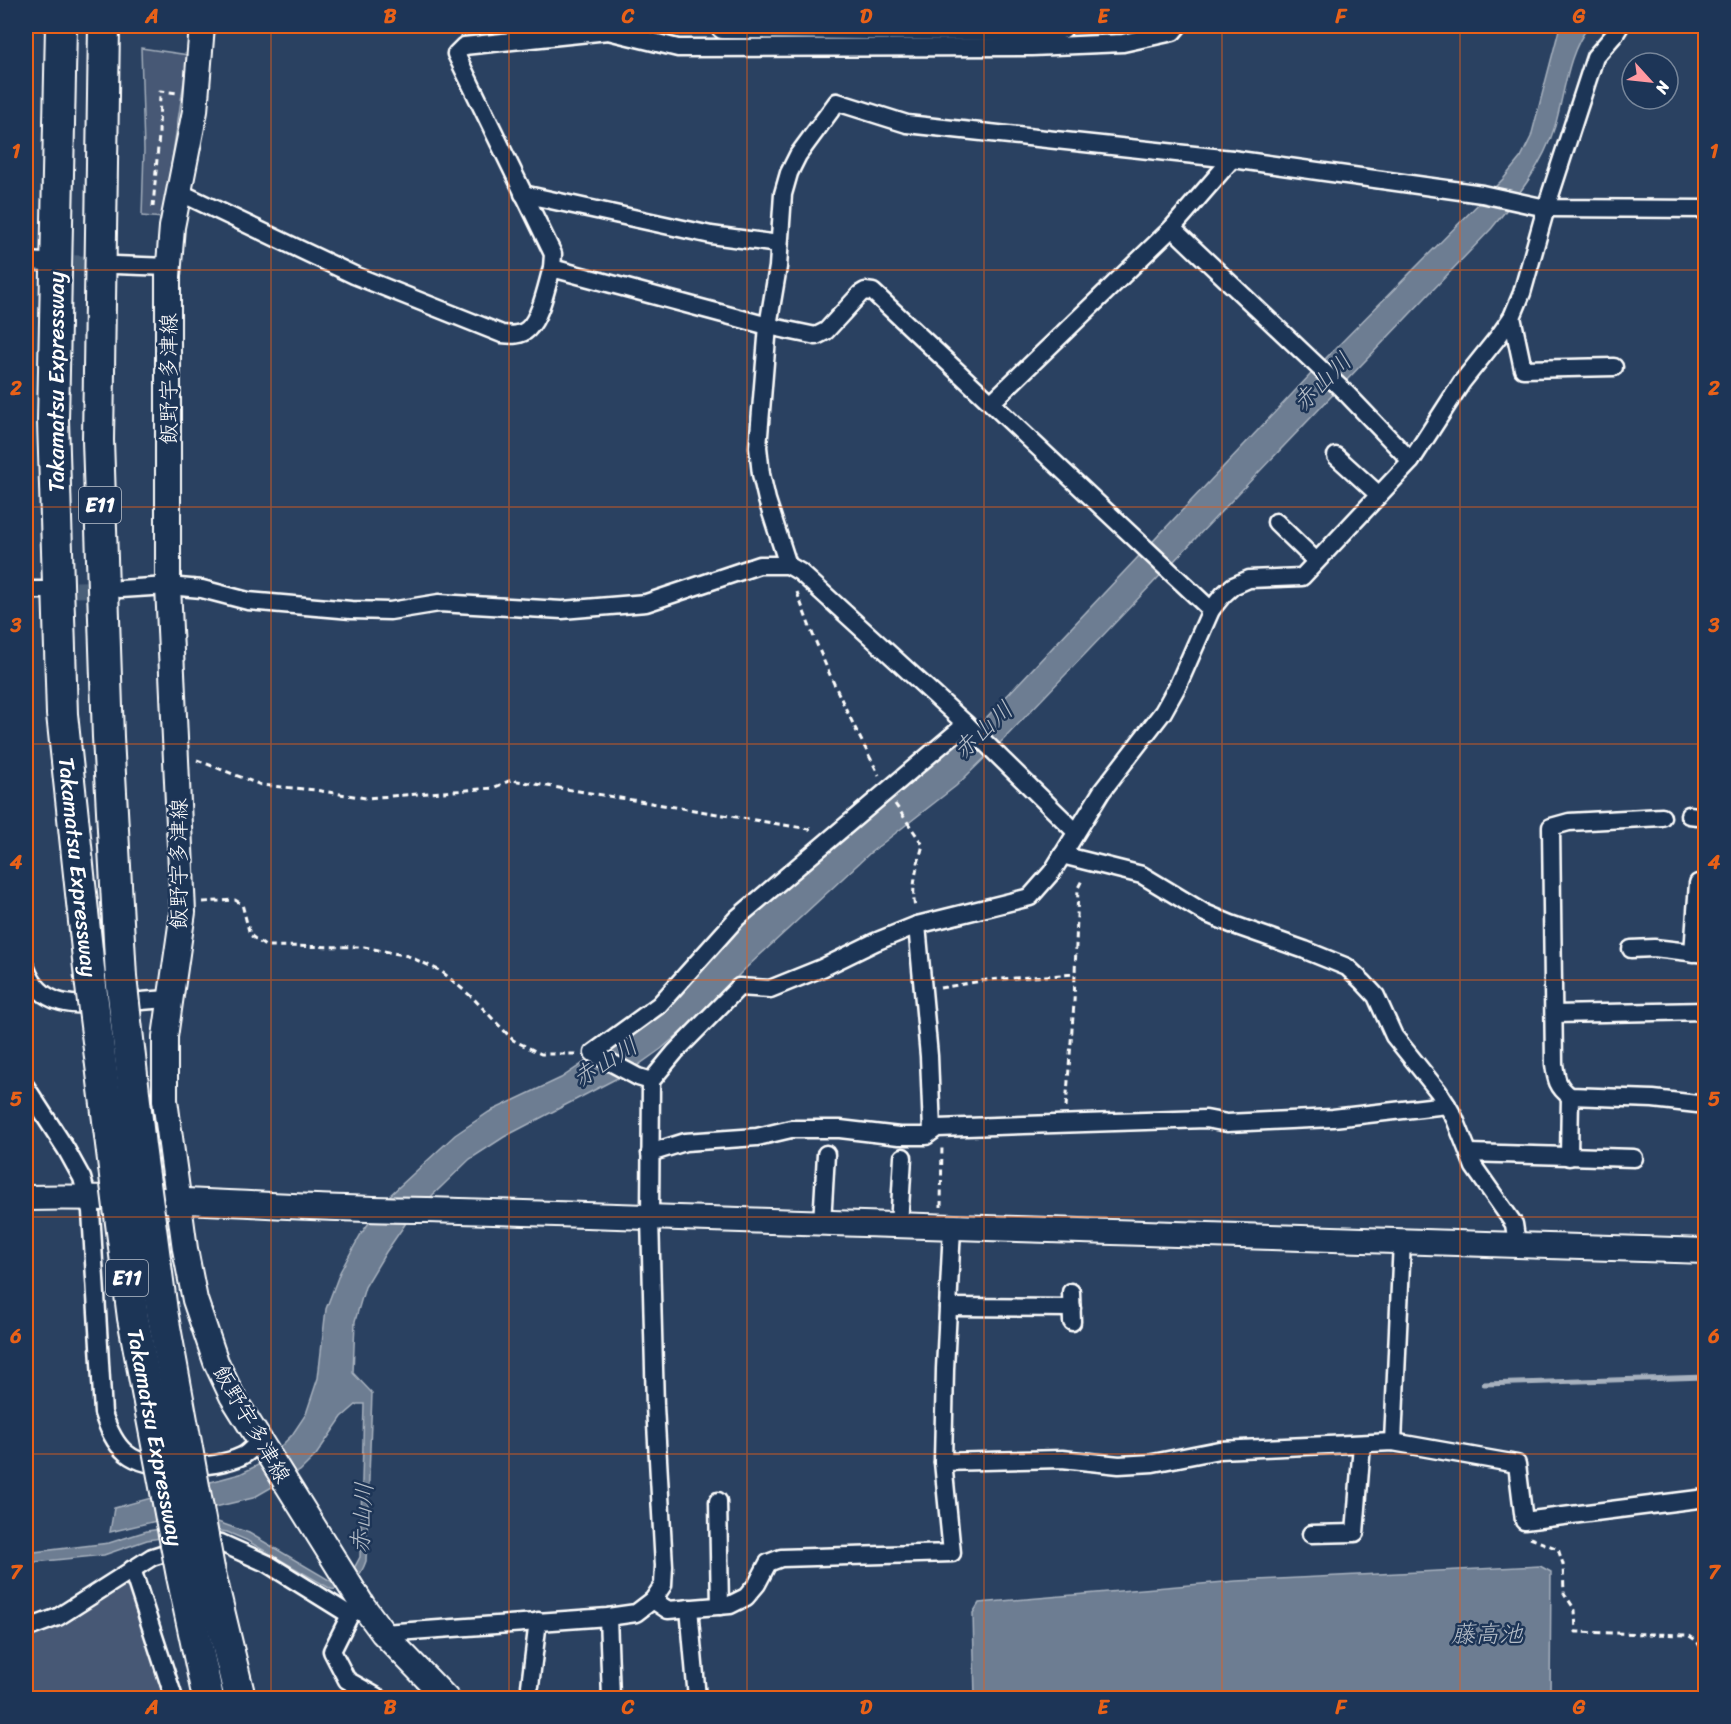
<svg xmlns="http://www.w3.org/2000/svg" width="1731" height="1724" font-family="Sriracha,'Klee One',sans-serif">
<rect width="100%" height="100%" fill="#2a4161"/>
<filter id="ink" filterUnits="userSpaceOnUse"><feTurbulence type="fractalNoise" baseFrequency=".0167" numOctaves="2"/><feDisplacementMap in="SourceGraphic" scale="12" xChannelSelector="R" yChannelSelector="G"/><feConvolveMatrix kernelMatrix="1 2 1 2 8 2 1 2 1" color-interpolation-filters="sRGB"/></filter>
<g filter="url(#ink)">
<g fill="#465975" stroke="#a2acba" stroke-width="1.5">
<path d="M141 48 188 55 163 218 142 216 144 150Z"/>
<path d="M118 1583 129 1588 164 1698H26V1635Z"/>
</g>
<g fill="#6d7d92" stroke="#a7b1be" stroke-width="1.5">
<path d="M1560 26H1589C1567 54 1565 92 1555 126 1543 165 1517 197 1492 228L1004 739 956 786 870 853 746 968 689 1025 661 1049 627 1073 504 1137 470 1159 410 1217 386 1252 365 1287 355 1321 353 1373 372 1393 366 1561C361 1576 349 1591 331 1589L246 1540 227 1532 215 1530 147 1540 104 1555 26 1563V1553L109 1543 147 1531 215 1521 249 1533 334 1583 352 1572 360 1557 364 1404H357L342 1417 316 1455 300 1471 253 1498 110 1532 114 1508 240 1474 260 1464 274 1453 292 1435 306 1414 318 1378 326 1309 340 1272 361 1234 387 1198 455 1135 489 1112 561 1078 644 1022 724 942 851 828 898 789 937 760 984 720 1327 357 1504 178 1521 157 1531 137Z"/>
<path d="M1540 1566 1551 1572 1550 1698H975L973 1613 979 1603 1236 1581Z"/>
</g>
<g fill="none" stroke-linecap="round" stroke-linejoin="round">
<path stroke="#a7b1be" stroke-width="5" d="M1484 1384 1706 1377"/>
<g stroke="#4a5e79" stroke-width="16" stroke-dasharray="16 8" stroke-linecap="butt">
<path d="M50 262 108 265"/>
<path d="M52 590 110 589"/>
</g>
<defs>
<g id="street">
<path d="M608 31 678 48 1032 47 1123 43 1173 32 1178 26"/>
<path d="M179 192 354 275 502 334C511 335 521 336 528 329 541 317 547 284 552 268L768 326 816 336 826 331 860 294 865 291 873 292 1211 610"/>
<path d="M523 194 711 235 779 244"/>
<path d="M1172 228 1347 394 1411 461"/>
<path d="M26 261 43 262"/>
<path d="M115 265 169 267"/>
<path d="M552 268 553 254 456 54 464 46 608 31 610 26"/>
<path d="M1512 317 1523 369 1614 367"/>
<path d="M992 402 1172 228 1232 159"/>
<path d="M1336 456 1379 495"/>
<path d="M1276 522 1316 561"/>
<path d="M788 565 767 500 761 474 758 447 768 326 778 267 783 194 789 173 798 155 837 102 907 124 1232 159 1482 194 1546 208 1706 209"/>
<path d="M120 589 168 586 202 589 248 601 351 610 390 611 439 603 562 610 646 603 759 565H788L800 572 966 724 1076 832"/>
<path d="M26 590H49"/>
<path d="M1689 815 1706 817"/>
<path d="M1662 817 1569 822 1551 827 1554 1064C1556 1078 1557 1087 1570 1096L1653 1099 1706 1105"/>
<path d="M1062 855 1142 875 1205 913 1231 924 1305 950 1347 967 1363 982 1376 996 1394 1036 1438 1091 1447 1105 1455 1119 1474 1167 1514 1224 1517 1244"/>
<path d="M917 925 929 1056 932 1131"/>
<path d="M1631 949 1654 948 1706 954"/>
<path d="M1693 953 1698 883"/>
<path d="M26 968C41 1009 76 1006 113 1003 132 1002 151 1000 170 999"/>
<path d="M1554 1014 1706 1011"/>
<path d="M651 1081 638 1077 593 1053 659 1005 737 918 966 724"/>
<path d="M26 1087 66 1149 82 1178 91 1211 103 1413C108 1428 114 1443 126 1453 150 1473 215 1469 242 1456 249 1453 254 1446 259 1441"/>
<path d="M650 1153 685 1142 757 1137 791 1129H840L899 1136H926L937 1128 1206 1119 1227 1123 1333 1118 1447 1105"/>
<path d="M1469 1153 1634 1158"/>
<path d="M1569 1157 1570 1096"/>
<path d="M822 1223 826 1154"/>
<path d="M899 1226 903 1157"/>
<path d="M1071 1292 1072 1322"/>
<path d="M948 1307 1072 1308"/>
<path d="M1393 1442 1402 1241"/>
<path d="M943 1462 1062 1459 1119 1465 1153 1463 1219 1450 1393 1442 1517 1464 1524 1521 1706 1498"/>
<path d="M718 1501 720 1606"/>
<path d="M1311 1534 1355 1533 1362 1444"/>
<path d="M132 1569 174 1698"/>
<path d="M653 1600 668 1610 730 1605 746 1597 757 1584 768 1563 781 1558 952 1553 943 1462 945 1369 952 1228"/>
<path d="M689 1608 697 1698"/>
<path d="M357 1610 350 1615 332 1651 347 1680 379 1698"/>
<path d="M608 1617 611 1698"/>
<path d="M26 1629 58 1617 152 1557 202 1541 221 1543 268 1564 350 1615"/>
<path d="M383 1633 608 1617 636 1613 653 1600 663 1585 664 1566 655 1406 650 1218 651 1081 675 1052 739 987 770 989 822 968 875 942 917 925 1030 897 1052 872 1102 791 1163 712 1178 685 1211 610 1223 595 1233 586 1249 579 1302 577 1411 461 1462 382 1498 337 1512 317 1522 293 1546 208 1595 57 1615 34 1620 26"/>
<path d="M530 1686 538 1621"/>
</g>
<g id="secondary">
<path d="M202 26 195 111 172 227 168 276V586L183 912 165 1037V1100L185 1249 195 1300 216 1362 232 1396 363 1606 383 1633 446 1698"/>
<path d="M723 26 1040 28 1061 26"/>
<path d="M26 1198C160 1195 294 1210 428 1210L1706 1251"/>
</g>
<g id="highway">
<path id="s1" d="M61 26 53 420 62 714 90 978"/>
<path d="M104 26 98 440 108 737 121 977"/>
<path d="M209 1569 240 1698"/>
<path d="M182 1576 208 1698"/>
</g>
</defs>
<use href="#street" stroke="#fff" stroke-width="21"/>
<use href="#secondary" stroke="#fff" stroke-width="28"/>
<use href="#highway" stroke="#fff" stroke-width="34"/>
<g stroke="#fff" stroke-width="3" stroke-dasharray="6 4.5" stroke-linecap="butt">
<path d="M153 207 159 135 160 91 178 93"/>
<path d="M797 592C819 656 848 715 879 775"/>
<path d="M197 760 261 785 315 790 366 798 493 788 511 780 815 830"/>
<path d="M895 804 923 845C917 866 911 887 915 908"/>
<path d="M203 902 235 900 242 904 250 935 265 946 364 947 408 956 441 971 473 998 513 1040 541 1054H576"/>
<path d="M940 988 987 980 1075 974"/>
<path d="M1066 1107 1074 1003 1078 888 1083 878"/>
<path d="M941 1207 942 1145"/>
<path d="M1530 1538 1558 1549 1563 1564 1564 1593 1575 1610 1576 1632 1688 1635 1697 1641 1706 1658"/>
</g>
<use href="#street" stroke="#1d3557" stroke-width="16"/>
<use href="#secondary" stroke="#1d3557" stroke-width="24"/>
<use href="#highway" stroke="#1d3557" stroke-width="30"/>
<defs>
<g id="highway-bridge">
<path d="M121 977 140 1146 162 1311 209 1569"/>
<path id="s2" d="M90 978 133 1318 182 1576"/>
</g>
</defs>
<use href="#highway-bridge" stroke="#fff" stroke-width="34" stroke-linecap="butt"/>
<use href="#highway-bridge" stroke="#1d3557" stroke-width="30"/>
</g>
</g>
<path fill="none" stroke="#e96118" stroke-width="1.5" stroke-opacity="0.55" d="M271 26V1698M509 26V1698M747 26V1698M984 26V1698M1222 26V1698M1460 26V1698M26 270H1706M26 507H1706M26 744H1706M26 980H1706M26 1217H1706M26 1454H1706"/>
<g text-anchor="middle" dominant-baseline="central" stroke-width="5" stroke-linejoin="round" paint-order="stroke">
<g fill="#1d3557" stroke="#bbc2cd" stroke-width="1.5">
<rect x="79" y="487" width="42" height="36" rx="4.5"/>
<rect x="106" y="1260" width="42" height="36" rx="4.5"/>
</g>
<g font-size="21" font-weight="bold" fill="#fff">
<text x="100" y="505">E11</text>
<text x="127" y="1278">E11</text>
</g>
<g font-size="22" fill="#fff" stroke="#1d3557">
<text transform="translate(168 379) rotate(-90)">飯野宇多津線</text>
<text transform="translate(56 382) rotate(-90)">Takamatsu Expressway</text>
<text transform="translate(178 864) rotate(-90)">飯野宇多津線</text>
<text stroke="none"><textPath href="#s1" startOffset="842">Takamatsu Expressway</textPath></text>
<text transform="translate(252 1424) rotate(60)">飯野宇多津線</text>
<text stroke="none"><textPath href="#s2" startOffset="464">Takamatsu Expressway</textPath></text>
</g>
<g font-size="24" font-style="italic" fill="#b6bec8" stroke="#1d3557">
<text transform="translate(1322 382) rotate(-45)">赤山川</text>
<text transform="translate(983 730) rotate(-43)">赤山川</text>
<text transform="translate(605 1062) rotate(-32)">赤山川</text>
<text transform="translate(362 1518) rotate(-86)">赤山川</text>
<text x="1487" y="1634">藤高池</text>
</g>
</g>
<rect width="1731" height="1724" fill="none" stroke="#1d3557" stroke-width="66"/>
<g transform="translate(1650 81) rotate(117)"><circle r="28" fill="#1d3557" stroke="#77869a" stroke-width="1.5"/>
<path d="M0-4.5L10 22L0 15L-10 22Z" fill="#ff9aa2"/>
<text y="-9" font-size="16" font-weight="bold" text-anchor="middle" fill="#ffffff">N</text>
</g>
<rect x="33" y="33" width="1665" height="1658" fill="none" stroke="#e96118" stroke-width="2"/>
<g font-size="20" text-anchor="middle" font-weight="bold" fill="#e96118">
<text x="152" y="23">A</text>
<text x="390" y="23">B</text>
<text x="628" y="23">C</text>
<text x="866" y="23">D</text>
<text x="1103" y="23">E</text>
<text x="1341" y="23">F</text>
<text x="1579" y="23">G</text>
<text x="16" y="158">1</text>
<text x="1714" y="158">1</text>
<text x="16" y="395">2</text>
<text x="1714" y="395">2</text>
<text x="16" y="632">3</text>
<text x="1714" y="632">3</text>
<text x="16" y="869">4</text>
<text x="1714" y="869">4</text>
<text x="16" y="1106">5</text>
<text x="1714" y="1106">5</text>
<text x="16" y="1343">6</text>
<text x="1714" y="1343">6</text>
<text x="16" y="1579">7</text>
<text x="1714" y="1579">7</text>
<text x="152" y="1714">A</text>
<text x="390" y="1714">B</text>
<text x="628" y="1714">C</text>
<text x="866" y="1714">D</text>
<text x="1103" y="1714">E</text>
<text x="1341" y="1714">F</text>
<text x="1579" y="1714">G</text>
</g>
</svg>
